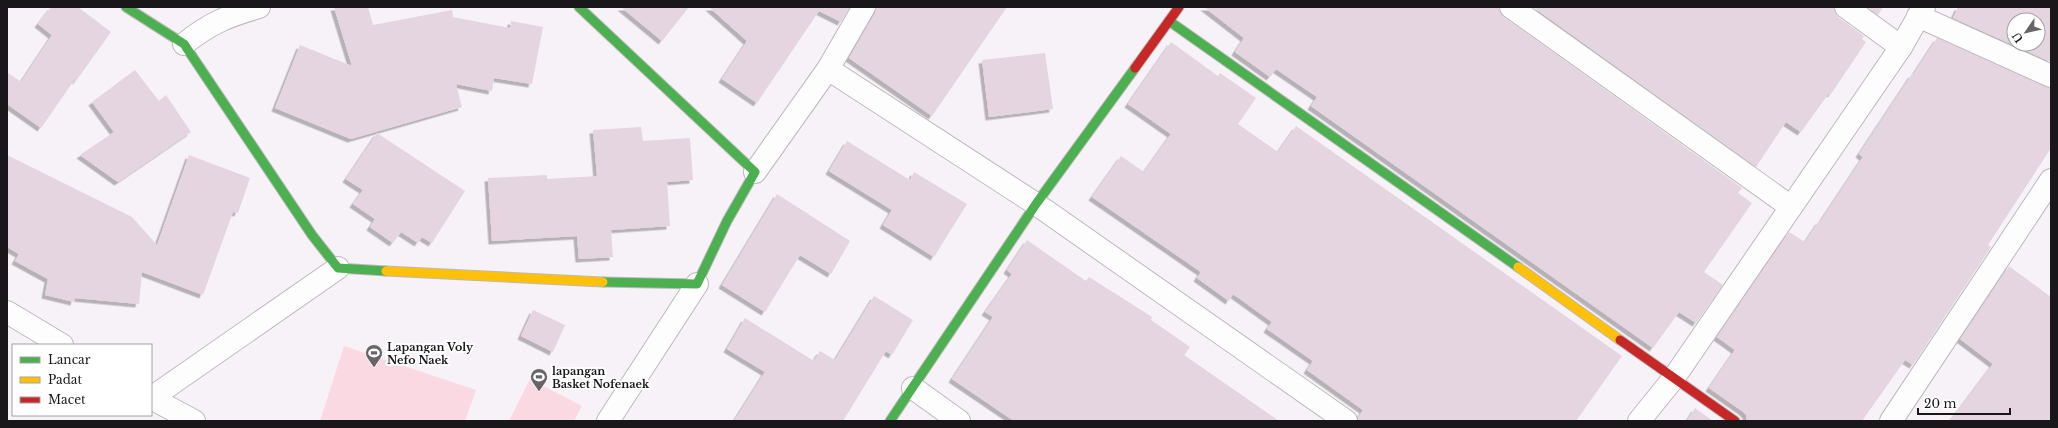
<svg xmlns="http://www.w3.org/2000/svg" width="2058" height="428" font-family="'Libre Baskerville',serif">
<defs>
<filter id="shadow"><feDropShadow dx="-3.5" dy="3.5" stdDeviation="0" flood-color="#0004"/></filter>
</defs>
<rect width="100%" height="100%" fill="#f7f2f7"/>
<g fill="#fbd9e3">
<path d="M344 346 476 390 465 421H320Z"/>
<path d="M530 379 582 406 574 421H509Z"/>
</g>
<g fill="#e5d5e0" fill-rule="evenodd" filter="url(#shadow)">
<path d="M51 7H78L111 32 76 81 75 79 41 128 7 104V72L21 82 52 35 38 24Z"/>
<path d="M334 7H368L373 25 452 10 453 17 510 28 511 21 543 27 532 84 494 78 492 91 456 84 462 107 351 139 275 108 300 45 352 66Z"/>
<path d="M621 7H689L662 41Z"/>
<path d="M709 7H850L841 22 819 11 757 103 722 79 747 41Z"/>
<path d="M876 7H1007L932 116 849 58 875 13Z"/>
<path d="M1204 7H1499L1504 17 1742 188 1738 193 1752 203 1704 272 1723 285 1696 323 1679 312 1653 348 1311 106 1317 97 1276 69 1270 77 1235 52 1244 38Z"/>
<path d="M1533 7H1834L1838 17 1864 36 1862 39 1866 42 1831 94 1829 93 1801 132 1786 122 1756 167Z"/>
<path d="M1867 7H1883L1878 15Z"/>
<path d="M1958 7H2051V62L1953 18ZM2014 20H2038V44H2014Z"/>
<path d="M1937 38 2051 88V148L1988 245 1991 247 1913 365 1905 360 1862 421H1747L1746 415 1742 411 1709 388 1735 350 1717 337 1789 232 1805 242 1819 221 1820 222 1863 157 1859 154 1912 74 1913 75Z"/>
<path d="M1171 42 1218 76 1220 73 1256 98 1238 124 1278 152 1296 126 1622 356 1576 421H1358V418L1363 410 1307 370 1313 361 1267 329 1272 322 1233 294 1229 301 1197 278 1201 272 1092 197 1121 156 1144 172 1171 134 1128 104Z"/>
<path d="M1045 53 1053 109 989 117 982 60Z"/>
<path d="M135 70 159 101 166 95 191 132 118 182 80 155 114 132 92 102Z"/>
<path d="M641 127 643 141 690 138 693 180 667 182 670 226 611 230 613 257 579 259 577 236 492 241 488 178 547 175V179L597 176 593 130Z"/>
<path d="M377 133 465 191 432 243 422 237 418 243 401 232 393 243 370 227 375 219 353 204 363 190 346 179Z"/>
<path d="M847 141 910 180 914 172 967 204 934 257 883 225 892 210 829 171Z"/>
<path d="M7 155 132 217 157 245 189 155 250 178 238 213 233 212 203 295 142 272 139 304 75 298 74 302 45 295 48 279 15 261 19 254 7 247Z"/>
<path d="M777 194 850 241 831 274 800 255 765 312 722 285Z"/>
<path d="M1027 240 1086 281 1089 277 1152 317 1151 320 1190 347 1184 355 1279 421H1014L952 379 993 317 985 312 1012 274 1007 270Z"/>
<path d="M2009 266 2051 297V421H1950L1993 364 1960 339Z"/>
<path d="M874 296 913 320 892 355 886 351 843 421H734L765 372 727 349 745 318 814 361 820 351 835 360Z"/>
<path d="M533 310 565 325 553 352 521 336Z"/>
<path d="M1695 408 1713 421H1687Z"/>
</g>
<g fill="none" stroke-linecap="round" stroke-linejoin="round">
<defs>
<g id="street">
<path d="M1511 7 1791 207"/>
<path d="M1846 7 1901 47"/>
<path d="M1918 16 2051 76"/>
<path d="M184 44C210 23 228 16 259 7"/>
<path d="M828 69 1036 204 1346 421"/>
<path d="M755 172 828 69 864 7"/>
<path d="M7 312 62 345"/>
<path d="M913 388 959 421"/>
<path d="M151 398 338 268"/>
<path d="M151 398 194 421"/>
<path d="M608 421 697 284"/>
<path d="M1639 421 1673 379 1901 47 1924 7"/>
<path d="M1891 421 2051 180"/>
</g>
<g id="fast">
<path d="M126 7 184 44 312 235 338 268 386 271"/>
<path d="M579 7 755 172 727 221 697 284 603 282"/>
<path d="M1169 21 1518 267"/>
<path d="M890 421 1036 204 1135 68"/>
</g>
<g id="slow">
<path d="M1518 267 1620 340"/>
<path d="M386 271 603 282"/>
</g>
<g id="jam">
<path d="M1135 68 1179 7"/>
<path d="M1620 340 1735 421"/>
</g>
</defs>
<use href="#street" stroke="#bcb8bc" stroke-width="24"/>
<use href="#fast" stroke="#bcb8bc" stroke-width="11"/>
<use href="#slow" stroke="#bcb8bc" stroke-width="11"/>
<use href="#jam" stroke="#bcb8bc" stroke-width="11"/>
<use href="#street" stroke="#fefdfe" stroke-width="22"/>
<use href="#fast" stroke="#4caf50" stroke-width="9"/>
<use href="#slow" stroke="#ffc107" stroke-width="9"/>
<use href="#jam" stroke="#c62828" stroke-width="9"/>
</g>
<defs>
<symbol id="stadium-pin" viewBox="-11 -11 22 30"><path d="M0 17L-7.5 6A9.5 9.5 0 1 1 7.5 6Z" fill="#676467" stroke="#fff"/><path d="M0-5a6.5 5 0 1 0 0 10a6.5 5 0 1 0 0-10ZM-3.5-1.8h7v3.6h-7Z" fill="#fff"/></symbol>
</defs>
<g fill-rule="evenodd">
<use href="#stadium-pin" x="364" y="343" width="20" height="27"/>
<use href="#stadium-pin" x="529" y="367" width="20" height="27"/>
</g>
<g text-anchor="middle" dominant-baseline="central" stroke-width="4" stroke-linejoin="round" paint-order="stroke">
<g font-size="11" font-weight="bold" fill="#19171a" stroke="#fff" text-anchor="start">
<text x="387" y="347">Lapangan Voly<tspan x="387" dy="13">Nefo Naek</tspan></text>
<text x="552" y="371">lapangan<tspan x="552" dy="13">Basket Nofenaek</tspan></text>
</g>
</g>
<rect width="2058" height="428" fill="none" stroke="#19171a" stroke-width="16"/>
<rect x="12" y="344" width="140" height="72" fill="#ffffff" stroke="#a3a2a3"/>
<rect x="20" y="357" width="20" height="6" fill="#4caf50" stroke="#a3a2a3"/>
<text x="48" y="364" font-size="12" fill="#19171a">Lancar</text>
<rect x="20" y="377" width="20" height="6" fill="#ffc107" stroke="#a3a2a3"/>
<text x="48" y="384" font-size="12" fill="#19171a">Padat</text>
<rect x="20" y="397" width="20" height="6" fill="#c62828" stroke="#a3a2a3"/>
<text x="48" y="404" font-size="12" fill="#19171a">Macet</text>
<g transform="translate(2026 32) rotate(236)"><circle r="19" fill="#ffffff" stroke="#a3a2a3"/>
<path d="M0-3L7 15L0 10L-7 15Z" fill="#676467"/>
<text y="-6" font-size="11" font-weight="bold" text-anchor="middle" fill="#19171a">U</text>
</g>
<path d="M1918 408v6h92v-6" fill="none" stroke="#19171a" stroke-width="2"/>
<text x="1924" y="408" font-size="12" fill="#19171a" stroke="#ffffff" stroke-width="3" paint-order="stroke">20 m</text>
</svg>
